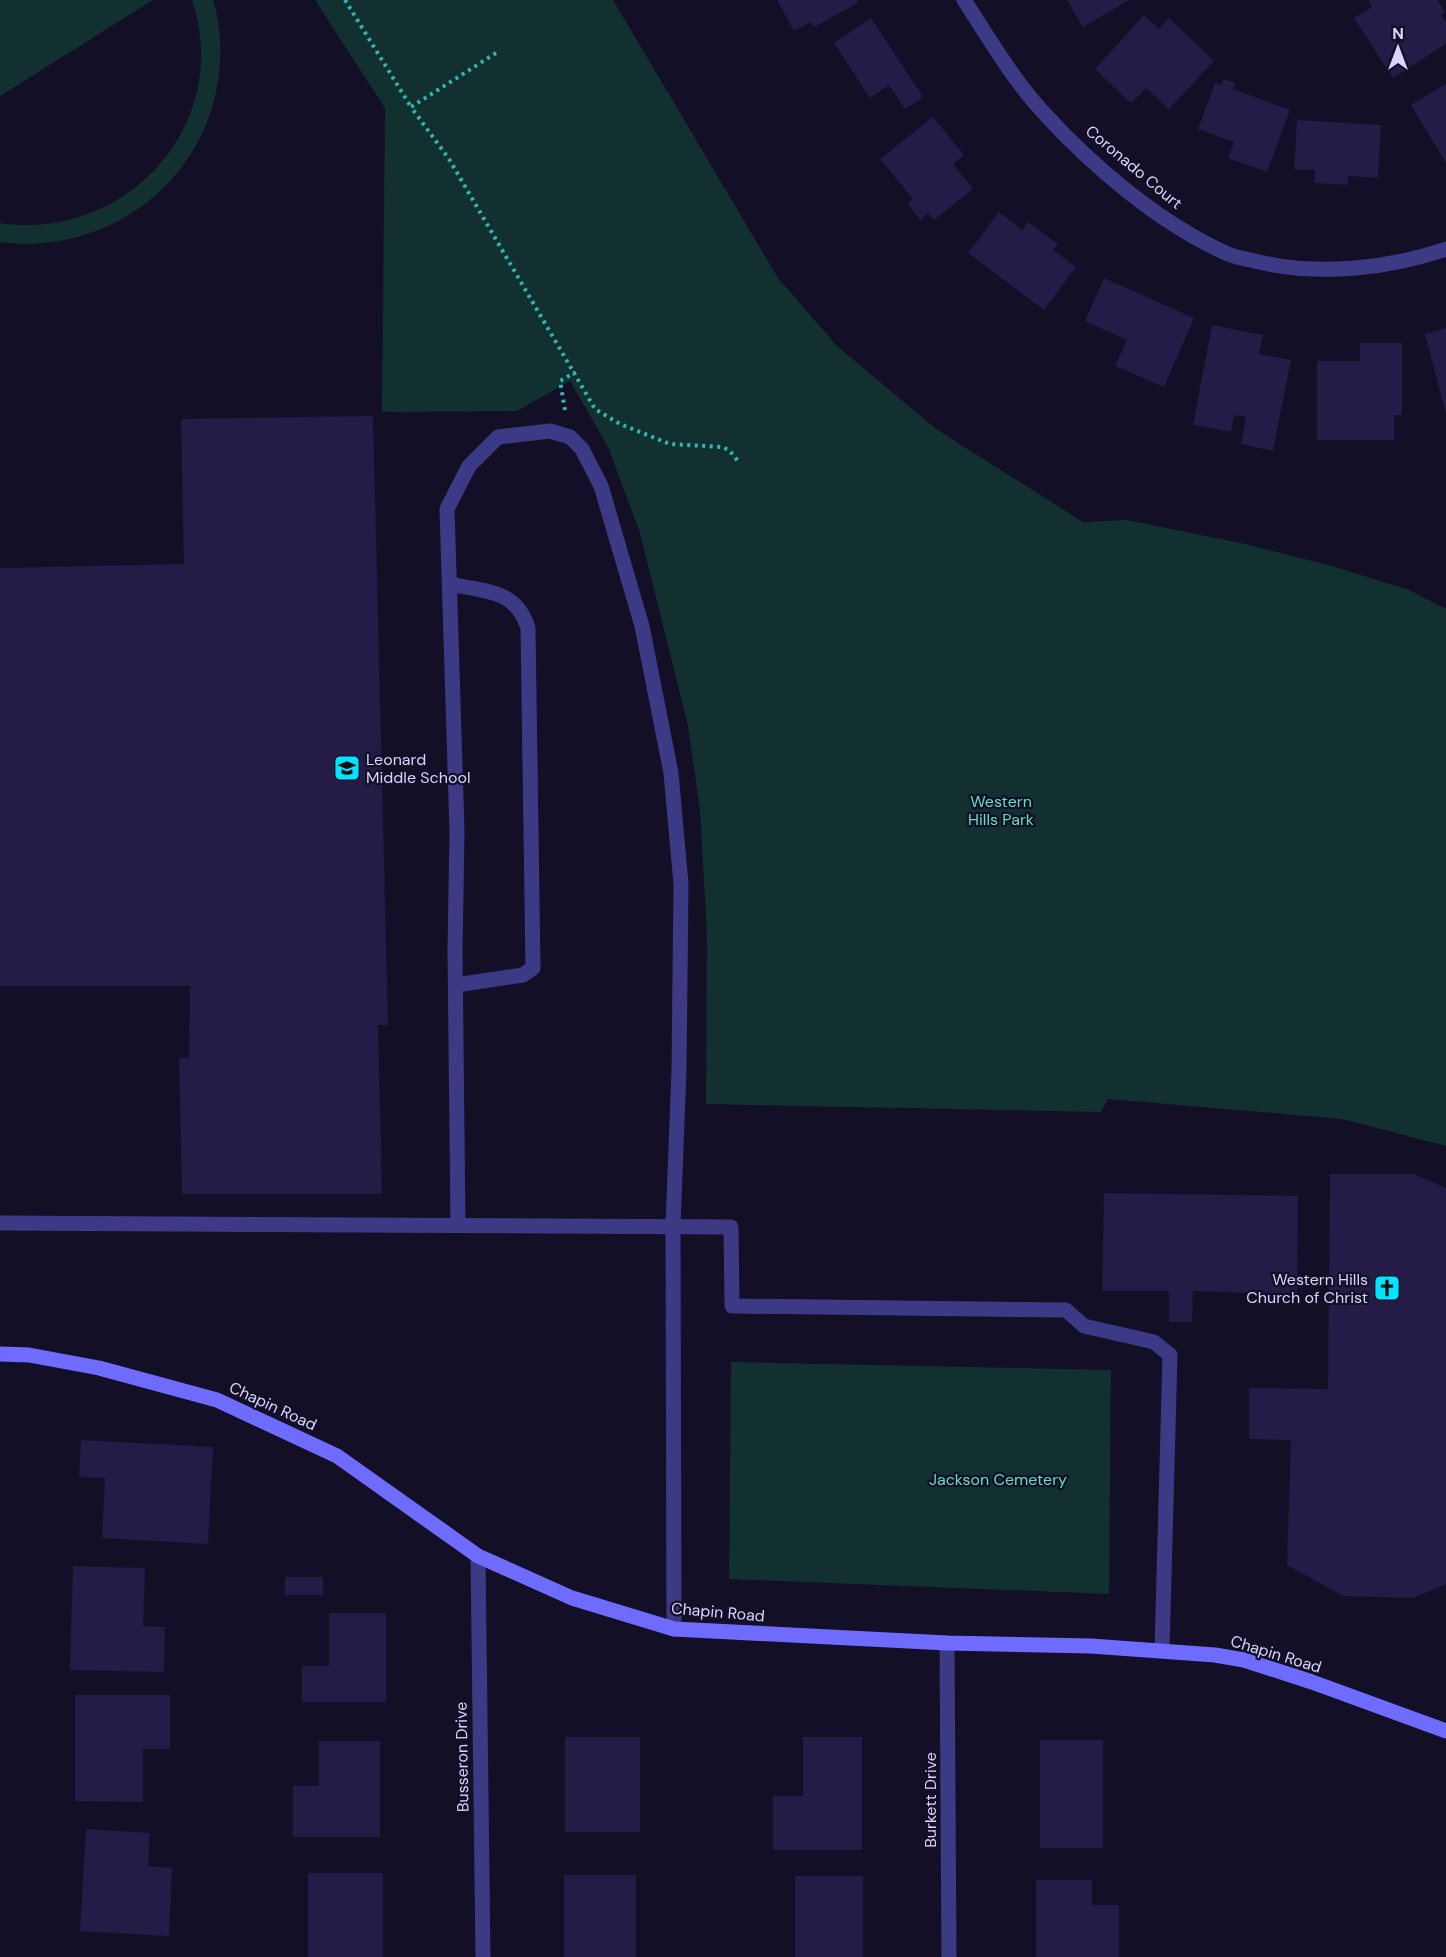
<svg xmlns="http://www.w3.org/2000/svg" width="1446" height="1957" font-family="'DM Sans',sans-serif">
<rect width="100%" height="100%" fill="#130f26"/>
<g fill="#12302f">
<path d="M0 0H153L0 96Z"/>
<path d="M192 0H213C221 25 222 55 218 81 202 186 104 256 0 242V223C126 242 234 124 192 0Z"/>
<path d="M315 0H613L778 278 837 346 936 429 1083 522 1127 520 1245 544 1332 566 1409 590 1446 609V1146L1342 1119 1108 1099 1101 1112 706 1104 707 936 700 810 688 726 640 533 608 447 570 381 517 411 382 412 385 108Z"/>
<path d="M731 1362 1111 1370 1109 1594 729 1579Z"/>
</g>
<g fill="#241b47">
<path d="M777 0H857L858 3 814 27 811 22 794 31Z"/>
<path d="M1067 0H1129L1083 27Z"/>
<path d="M1368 0H1437L1445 12 1441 15 1446 22V44L1393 78 1354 18 1372 7Z"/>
<path d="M1144 15 1159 29 1169 18 1214 61 1169 109 1146 88 1131 103 1095 69Z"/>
<path d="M871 18 923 97 905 109 889 85 870 98 834 43Z"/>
<path d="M1223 79 1235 83 1233 89 1290 110 1267 172 1228 158 1234 142 1198 129 1215 83 1221 85Z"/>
<path d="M1446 84V163L1411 105Z"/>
<path d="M933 117 964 155 953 164 973 189 934 220 928 213 920 220 908 204 913 199 880 159Z"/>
<path d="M1297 120 1381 125 1378 178 1348 176V185L1314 183 1315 170 1294 169Z"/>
<path d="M999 212 1022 230 1028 222 1058 244 1053 250 1076 267 1044 310 968 253Z"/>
<path d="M1104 278 1194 318 1164 387 1115 366 1127 340 1085 321Z"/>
<path d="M1212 325 1263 335 1259 354 1291 360 1273 451 1241 444 1246 417 1234 415 1231 432 1193 425Z"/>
<path d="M1446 328V411H1445L1425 334Z"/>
<path d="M1360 343H1402V415H1394V440H1317V361H1360Z"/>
<path d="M373 416 388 1025H378L382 1194H182L179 1058H189L190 986H0V568L184 564 181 419Z"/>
<path d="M1330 1174H1414L1446 1188V1584L1413 1598 1343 1596 1287 1565 1291 1440 1249 1439V1388L1328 1389Z"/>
<path d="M1104 1193 1298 1196 1297 1294 1193 1291 1192 1322H1169V1291H1102Z"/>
<path d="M81 1440 213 1447 208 1544 102 1538 105 1478 79 1477Z"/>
<path d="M73 1566 145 1568 143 1626 165 1627 164 1672 70 1670Z"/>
<rect x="285" y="1577" width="38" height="18"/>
<path d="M329 1613H386V1702H302V1666H329Z"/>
<path d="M75 1695H170V1749H143V1802L75 1801Z"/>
<rect x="565" y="1737" width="75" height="95"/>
<path d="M803 1737H862V1850H773V1796H803Z"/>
<rect x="1040" y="1740" width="63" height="108"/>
<path d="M319 1741H380V1837H293V1786H319Z"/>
<path d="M86 1829 150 1833 148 1866 172 1868 169 1936 80 1931Z"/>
<rect x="308" y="1873" width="75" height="84"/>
<rect x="564" y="1875" width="72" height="82"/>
<rect x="795" y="1876" width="68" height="81"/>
<path d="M1036 1880H1092V1905H1119V1957H1036Z"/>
</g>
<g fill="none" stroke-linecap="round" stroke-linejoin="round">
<g stroke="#2fb8b0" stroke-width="4" stroke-dasharray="3 4.5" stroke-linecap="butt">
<path d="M345 0 411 107"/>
<path d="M496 53 411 107 449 159 574 373"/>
<path d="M565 410 560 381 574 373 595 409 620 424 670 444 722 447 729 450 738 461"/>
</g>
<g stroke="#3d3a85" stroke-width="15">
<path d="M450 584C485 592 516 589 528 628L533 968 523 975 456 985"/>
<path d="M0 1223 731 1227 732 1306 1066 1310 1084 1326 1154 1342 1170 1355 1162 1650"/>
<path d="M458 1225 455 951 457 831 447 509 469 466 498 437 550 431 570 437 582 449 601 486 642 626 671 773 681 884 679 1070 673 1225 674 1629"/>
</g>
<g stroke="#3d3a85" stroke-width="15">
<path d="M964 0C988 37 1012 78 1042 111 1092 166 1160 224 1228 254 1237 258 1249 259 1259 262 1320 276 1386 269 1446 249"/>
<path d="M478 1556 483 1957"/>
<path d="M947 1643 949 1957"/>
</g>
<path stroke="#6f6bff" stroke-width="15" d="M0 1354 29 1355 99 1368 217 1400 337 1456 478 1556 572 1598 674 1629 947 1643 1091 1646 1215 1655 1244 1660 1312 1682 1446 1731"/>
</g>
<defs>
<symbol id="school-square" viewBox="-11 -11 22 22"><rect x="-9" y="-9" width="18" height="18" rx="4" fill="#00e5ff" stroke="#130f26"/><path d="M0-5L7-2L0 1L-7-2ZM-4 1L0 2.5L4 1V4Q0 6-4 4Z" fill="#111"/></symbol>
<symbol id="church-square" viewBox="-11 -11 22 22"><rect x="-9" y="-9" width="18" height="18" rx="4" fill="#00e5ff" stroke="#130f26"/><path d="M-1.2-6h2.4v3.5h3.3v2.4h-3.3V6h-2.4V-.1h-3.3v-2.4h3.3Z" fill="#111"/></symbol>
</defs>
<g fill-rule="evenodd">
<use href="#school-square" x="332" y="753" width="30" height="30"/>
<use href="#church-square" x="1372" y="1273" width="30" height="30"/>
</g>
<g text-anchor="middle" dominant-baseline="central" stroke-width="4.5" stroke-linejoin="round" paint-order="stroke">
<g font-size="16" fill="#d9d4ff" stroke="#130f26">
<text transform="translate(1134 167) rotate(40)">Coronado Court</text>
<text transform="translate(273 1406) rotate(25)">Chapin Road</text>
<text transform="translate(718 1612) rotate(5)">Chapin Road</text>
<text transform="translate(1276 1654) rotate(17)">Chapin Road</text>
<text transform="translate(462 1757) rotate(-91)">Busseron Drive</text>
<text transform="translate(930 1800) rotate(-90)">Burkett Drive</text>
</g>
<g font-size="16" fill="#d9d4ff" stroke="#130f26" text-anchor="start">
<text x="366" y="759">Leonard<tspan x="366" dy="18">Middle School</tspan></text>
<text x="1368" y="1279" text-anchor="end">Western Hills<tspan x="1368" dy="18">Church of Christ</tspan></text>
</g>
<g font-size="16" fill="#5fe0c0" stroke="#130f26">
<text x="1001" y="801">Western<tspan x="1001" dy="18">Hills Park</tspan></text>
<text x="998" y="1479">Jackson Cemetery</text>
</g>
</g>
<g transform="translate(1398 48)" stroke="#130f26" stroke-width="4.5" paint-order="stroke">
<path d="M0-4.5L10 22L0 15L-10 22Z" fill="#d9d4ff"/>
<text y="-9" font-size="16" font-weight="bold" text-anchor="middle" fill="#d9d4ff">N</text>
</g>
</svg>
